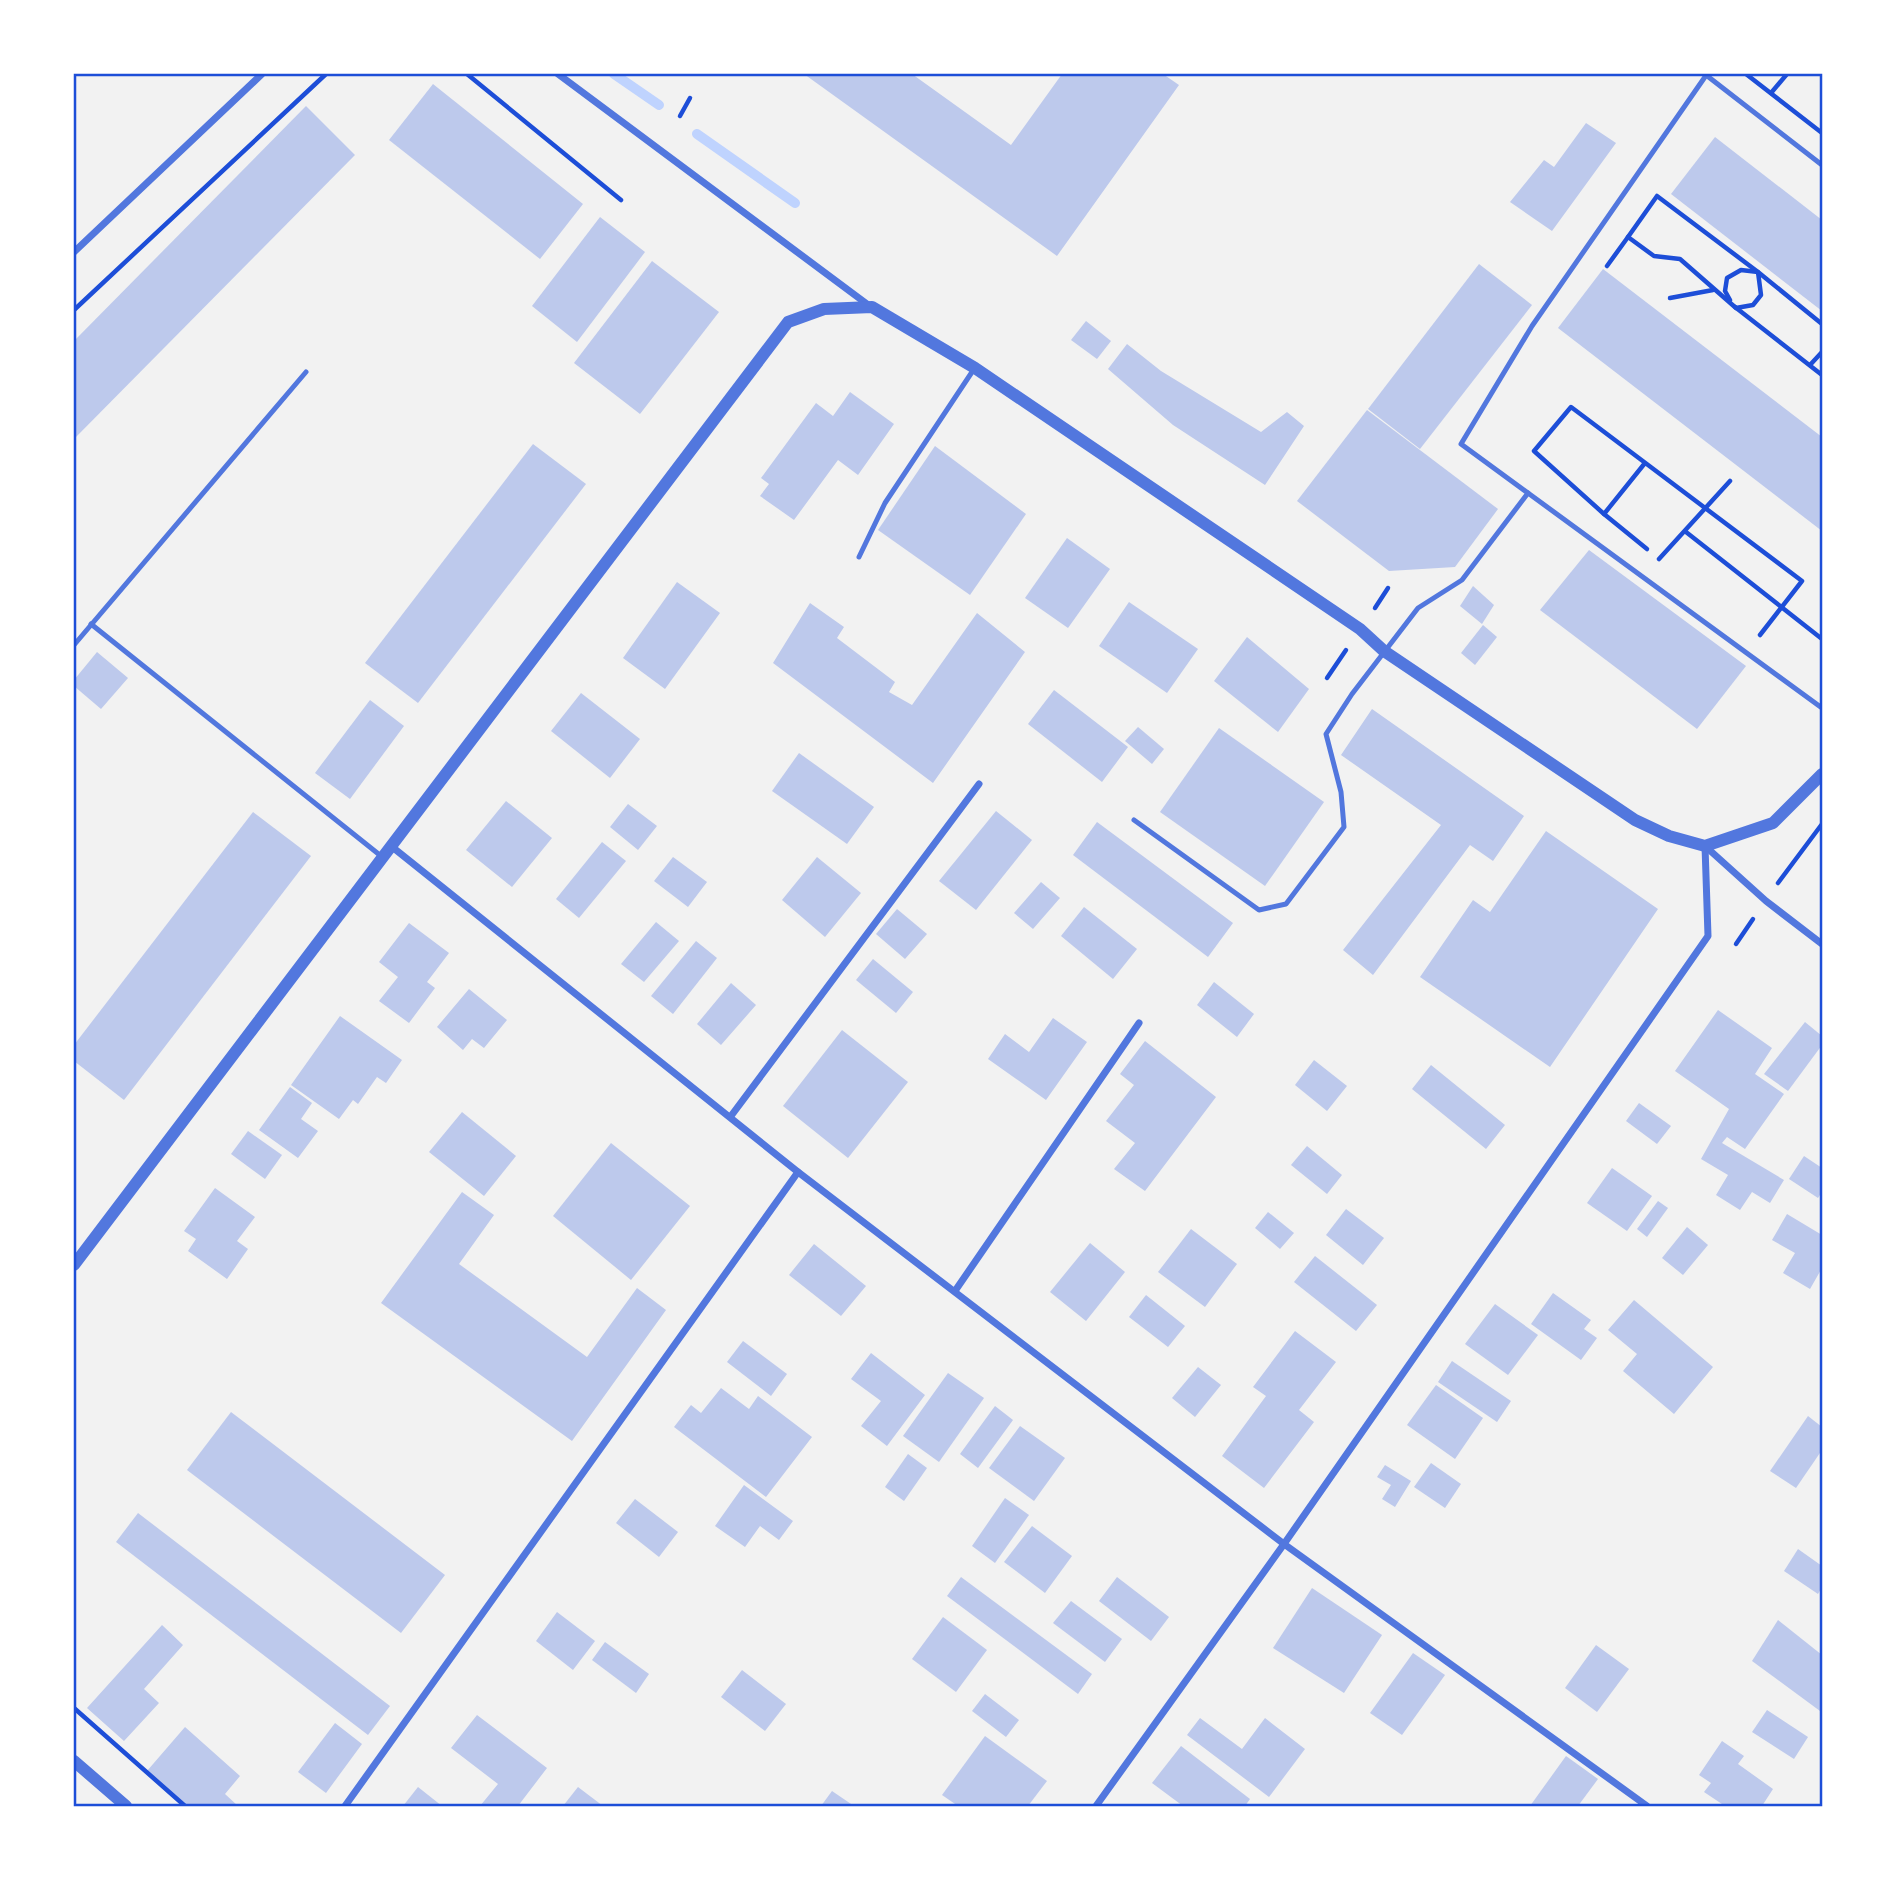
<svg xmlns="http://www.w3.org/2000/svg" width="1896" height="1880" font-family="Rubik,sans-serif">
<rect width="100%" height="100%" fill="#f2f2f2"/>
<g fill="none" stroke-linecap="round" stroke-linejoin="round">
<g stroke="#bfd3fe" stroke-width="10">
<path d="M614 74 659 105"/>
<path d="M697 134 795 203"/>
</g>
</g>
<g fill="#bdc9ec">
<path d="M804 74H912L1011 145 1062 74H1163L1179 85 1057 256Z"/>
<path d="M433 84 583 204 540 259 389 140Z"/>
<path d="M306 106 355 155 74 439V341Z"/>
<path d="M1586 123 1616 143 1552 231 1510 202 1544 160 1554 167Z"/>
<path d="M1715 137 1822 220V311L1671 194Z"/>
<path d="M600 217 645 252 577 342 532 306Z"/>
<path d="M652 261 719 312 640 414 574 363Z"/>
<path d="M1479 264 1532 305 1420 449 1368 409Z"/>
<path d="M1603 269 1822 437V531L1558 328Z"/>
<path d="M1086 321 1111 341 1097 359 1071 340Z"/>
<path d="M1127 344 1161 371 1261 432 1287 412 1304 426 1265 485 1173 425 1108 369Z"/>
<path d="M850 392 894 424 858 475 838 460 794 520 760 496 769 484 761 478 816 403 833 416Z"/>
<path d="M1367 410 1498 509 1455 567 1389 571 1297 501Z"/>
<path d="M533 444 586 484 418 703 365 663Z"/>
<path d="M935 446 1026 514 970 595 878 530Z"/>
<path d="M1067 538 1110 569 1068 628 1025 598Z"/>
<path d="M1589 550 1746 666 1697 729 1540 610Z"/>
<path d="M677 582 720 613 665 689 623 658Z"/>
<path d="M1473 586 1494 605 1482 624 1460 606Z"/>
<path d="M1129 602 1198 649 1167 693 1099 646Z"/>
<path d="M810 603 844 627 837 638 895 682 889 692 912 705 977 613 1025 652 933 783 773 663Z"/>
<path d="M1483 625 1497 637 1475 665 1461 653Z"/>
<path d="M1247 637 1309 689 1278 732 1214 681Z"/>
<path d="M97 652 128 678 101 709 74 686V680Z"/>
<path d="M1054 690 1128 747 1102 782 1028 724Z"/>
<path d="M581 693 640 739 610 778 551 731Z"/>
<path d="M370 700 404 726 350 799 315 773Z"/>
<path d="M1372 709 1524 816 1493 861 1470 845 1373 975 1343 950 1441 825 1341 755Z"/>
<path d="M1138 727 1164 749 1152 764 1125 741Z"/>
<path d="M1219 728 1324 802 1265 886 1160 812Z"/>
<path d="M799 753 874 807 847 844 772 791Z"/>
<path d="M506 801 552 838 512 887 466 850Z"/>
<path d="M628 804 657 826 638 850 610 827Z"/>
<path d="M996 811 1032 840 976 910 939 881Z"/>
<path d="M253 812 311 856 124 1100 74 1061V1045Z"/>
<path d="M1097 822 1233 923 1208 957 1073 855Z"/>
<path d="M1546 831 1658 909 1550 1067 1420 977 1473 900 1490 912Z"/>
<path d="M602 842 626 861 579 918 556 899Z"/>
<path d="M673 857 707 882 688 907 654 881Z"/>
<path d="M817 857 861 893 825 937 782 900Z"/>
<path d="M1041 882 1060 898 1033 929 1014 913Z"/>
<path d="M1084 907 1137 949 1113 979 1061 936Z"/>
<path d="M897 909 927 934 905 959 876 934Z"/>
<path d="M656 922 679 941 644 982 621 964Z"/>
<path d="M409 923 449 953 427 982 435 988 409 1023 379 1001 398 977 379 962Z"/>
<path d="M696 941 717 958 673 1014 651 996Z"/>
<path d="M873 959 913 992 896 1013 856 980Z"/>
<path d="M1214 982 1254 1014 1237 1037 1197 1005Z"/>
<path d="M731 983 756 1005 721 1045 697 1024Z"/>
<path d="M469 989 507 1020 484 1048 472 1039 463 1050 437 1027Z"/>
<path d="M1718 1010 1772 1048 1755 1074 1784 1094 1745 1149 1727 1137 1722 1143 1784 1180 1770 1203 1752 1192 1740 1210 1716 1195 1728 1175 1701 1159 1729 1109 1675 1071Z"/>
<path d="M340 1016 402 1060 386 1083 377 1077 358 1104 353 1100 339 1119 291 1085Z"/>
<path d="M1053 1018 1087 1042 1046 1100 988 1059 1005 1034 1029 1052Z"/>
<path d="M1805 1022 1822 1036V1045L1788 1091 1764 1074Z"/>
<path d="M842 1030 908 1082 848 1158 783 1106Z"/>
<path d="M1145 1041 1216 1097 1145 1191 1114 1169 1135 1143 1106 1121 1134 1085 1120 1074Z"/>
<path d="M1314 1060 1347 1086 1327 1111 1295 1085Z"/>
<path d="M1431 1065 1505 1125 1486 1149 1412 1089Z"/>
<path d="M290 1087 312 1103 301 1119 318 1131 298 1158 259 1130Z"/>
<path d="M1639 1103 1671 1126 1657 1144 1626 1121Z"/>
<path d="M462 1112 516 1156 484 1196 429 1152Z"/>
<path d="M248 1131 282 1155 265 1179 231 1154Z"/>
<path d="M611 1143 690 1206 631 1280 553 1216Z"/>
<path d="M1307 1146 1342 1175 1327 1194 1291 1165Z"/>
<path d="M1804 1156 1822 1168V1192L1818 1198 1789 1179Z"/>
<path d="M1612 1168 1652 1196 1627 1231 1587 1203Z"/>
<path d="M215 1188 255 1217 237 1241 248 1249 227 1279 188 1251 196 1239 184 1231Z"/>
<path d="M462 1192 494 1215 459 1264 587 1357 637 1288 666 1310 572 1441 381 1303Z"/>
<path d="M1658 1201 1668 1208 1647 1237 1637 1229Z"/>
<path d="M1346 1209 1384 1238 1363 1265 1326 1235Z"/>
<path d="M1268 1212 1294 1233 1280 1249 1255 1228Z"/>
<path d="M1787 1214 1822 1235V1268L1810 1289 1783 1273 1795 1253 1772 1240Z"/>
<path d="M1687 1227 1708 1245 1683 1275 1662 1258Z"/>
<path d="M1191 1229 1237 1264 1205 1307 1158 1272Z"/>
<path d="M1090 1243 1125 1272 1086 1321 1050 1292Z"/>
<path d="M814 1244 866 1286 841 1316 789 1275Z"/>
<path d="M1315 1256 1377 1305 1356 1331 1294 1282Z"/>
<path d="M1553 1293 1591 1320 1584 1329 1597 1338 1581 1360 1531 1324Z"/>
<path d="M1146 1295 1185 1326 1168 1347 1129 1317Z"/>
<path d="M1634 1300 1713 1367 1674 1414 1623 1371 1637 1354 1608 1330Z"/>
<path d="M1495 1304 1538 1335 1508 1375 1465 1344Z"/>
<path d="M1295 1331 1336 1362 1299 1410 1314 1422 1264 1488 1222 1456 1266 1396 1253 1387Z"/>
<path d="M743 1341 787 1374 771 1396 727 1362Z"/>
<path d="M871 1353 925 1395 887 1446 861 1426 881 1401 851 1379Z"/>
<path d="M1452 1361 1511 1401 1497 1422 1438 1382Z"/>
<path d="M1198 1367 1221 1385 1195 1417 1172 1398Z"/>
<path d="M948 1373 984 1398 939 1462 903 1436Z"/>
<path d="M1436 1385 1483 1418 1455 1459 1407 1425Z"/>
<path d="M721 1388 749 1409 758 1396 812 1437 766 1497 674 1427 691 1405 701 1413Z"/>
<path d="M995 1406 1013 1420 978 1468 960 1454Z"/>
<path d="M231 1412 445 1575 401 1633 187 1470Z"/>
<path d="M1808 1416 1822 1427V1450L1796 1488 1770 1471Z"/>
<path d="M1020 1426 1065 1458 1034 1501 989 1468Z"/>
<path d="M908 1454 927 1468 904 1501 885 1487Z"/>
<path d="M1431 1463 1461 1484 1445 1508 1414 1487Z"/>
<path d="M1385 1465 1411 1481 1395 1507 1382 1499 1391 1485 1377 1477Z"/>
<path d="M744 1485 793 1521 779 1540 760 1526 745 1547 715 1526Z"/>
<path d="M1005 1498 1029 1515 995 1563 972 1546Z"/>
<path d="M635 1499 678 1532 659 1557 616 1523Z"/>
<path d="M138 1513 390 1706 368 1735 116 1542Z"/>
<path d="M1032 1526 1072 1556 1045 1593 1004 1562Z"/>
<path d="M1798 1549 1822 1566V1587L1818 1594 1784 1571Z"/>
<path d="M961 1577 1092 1674 1078 1694 947 1596Z"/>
<path d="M1117 1577 1169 1617 1151 1641 1099 1601Z"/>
<path d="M1312 1588 1382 1635 1344 1693 1273 1648Z"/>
<path d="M1071 1601 1122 1639 1105 1662 1053 1623Z"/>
<path d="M557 1612 595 1641 573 1670 536 1641Z"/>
<path d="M943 1617 987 1650 956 1692 912 1659Z"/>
<path d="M1778 1620 1822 1655 1820 1711 1752 1661Z"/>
<path d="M162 1625 183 1645 144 1689 159 1703 124 1741 87 1708Z"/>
<path d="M605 1642 649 1674 636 1693 592 1660Z"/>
<path d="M1596 1645 1629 1669 1597 1712 1565 1688Z"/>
<path d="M1413 1653 1445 1675 1402 1735 1370 1713Z"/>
<path d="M742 1670 786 1704 765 1731 721 1697Z"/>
<path d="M985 1694 1019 1720 1006 1737 972 1711Z"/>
<path d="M1767 1710 1808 1737 1794 1759 1752 1732Z"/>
<path d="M477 1715 547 1768 518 1806H480L498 1784 451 1748Z"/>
<path d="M1200 1718 1242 1749 1265 1718 1305 1749 1269 1797 1187 1735Z"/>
<path d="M335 1723 362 1744 326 1793 298 1772Z"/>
<path d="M185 1727 240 1776 225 1794 238 1806H187L147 1771Z"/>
<path d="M985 1736 1047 1781 1028 1806H958L942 1795Z"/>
<path d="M1722 1741 1744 1756 1738 1764 1773 1789 1762 1806H1725L1704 1792 1711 1783 1699 1775Z"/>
<path d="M1181 1746 1250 1799 1245 1806H1183L1152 1783Z"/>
<path d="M1566 1756 1598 1779 1578 1806H1530Z"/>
<path d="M418 1787 442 1806H403Z"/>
<path d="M578 1787 603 1806H563Z"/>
<path d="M832 1791 854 1806H821Z"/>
</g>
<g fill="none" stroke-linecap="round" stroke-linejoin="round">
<g stroke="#1d4ed8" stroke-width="4.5">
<path d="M467 74 621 200"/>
<path d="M1746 74 1822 133"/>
<path d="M1771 93 1787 74"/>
<path d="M680 116 690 98"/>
<path d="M1657 196 1758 272 1761 295 1753 305 1736 308 1680 259 1654 256 1628 237Z"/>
<path d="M1607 266 1628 237"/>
<path d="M1670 298 1713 290"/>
<path d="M1730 300 1725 291 1727 278 1741 270 1758 272 1822 324"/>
<path d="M1735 307 1822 375"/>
<path d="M74 310 326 74"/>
<path d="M1810 365 1822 352"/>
<path d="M1645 463 1604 514 1534 451 1571 407 1591 422 1802 581 1760 635"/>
<path d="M1604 514 1647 549"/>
<path d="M1686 532 1822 639"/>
<path d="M1659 559 1730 481"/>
<path d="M1375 608 1388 588"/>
<path d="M1327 678 1346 650"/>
<path d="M1778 883 1822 824"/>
<path d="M1736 944 1753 919"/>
<path d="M74 1708 185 1806"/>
</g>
<g stroke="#5277de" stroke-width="5">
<path d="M1706 75 1822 165"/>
<path d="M1528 493 1822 708"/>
<path d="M859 557 885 503 974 369"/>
<path d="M91 624 381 856"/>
<path d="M74 645 306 372"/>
<path d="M1134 820 1259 910 1286 904 1344 827 1341 792 1326 734 1352 694 1418 608 1462 580 1528 493 1461 444 1532 326 1707 74"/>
</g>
<g stroke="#5277de" stroke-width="7">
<path d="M558 74 871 307"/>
<path d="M74 252 262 74"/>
<path d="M391 846 798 1172 1284 1544 1647 1806"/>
<path d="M1705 846 1766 901 1822 944"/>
<path d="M731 1116 979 784"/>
<path d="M955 1291 1139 1023"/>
<path d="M345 1806 798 1172"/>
<path d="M1096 1806 1284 1544 1708 936 1705 846"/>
</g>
<g stroke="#5277de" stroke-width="12">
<path d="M74 1265 788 322 824 309 872 307 975 368 1360 629 1384 651 1635 820 1669 836 1705 846 1773 823 1822 774"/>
<path d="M74 1761 126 1806"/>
</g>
</g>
<rect width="1896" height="1880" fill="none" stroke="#ffffff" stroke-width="150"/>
<rect x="75" y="75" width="1746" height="1730" fill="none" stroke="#1d4ed8" stroke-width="2.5"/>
</svg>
